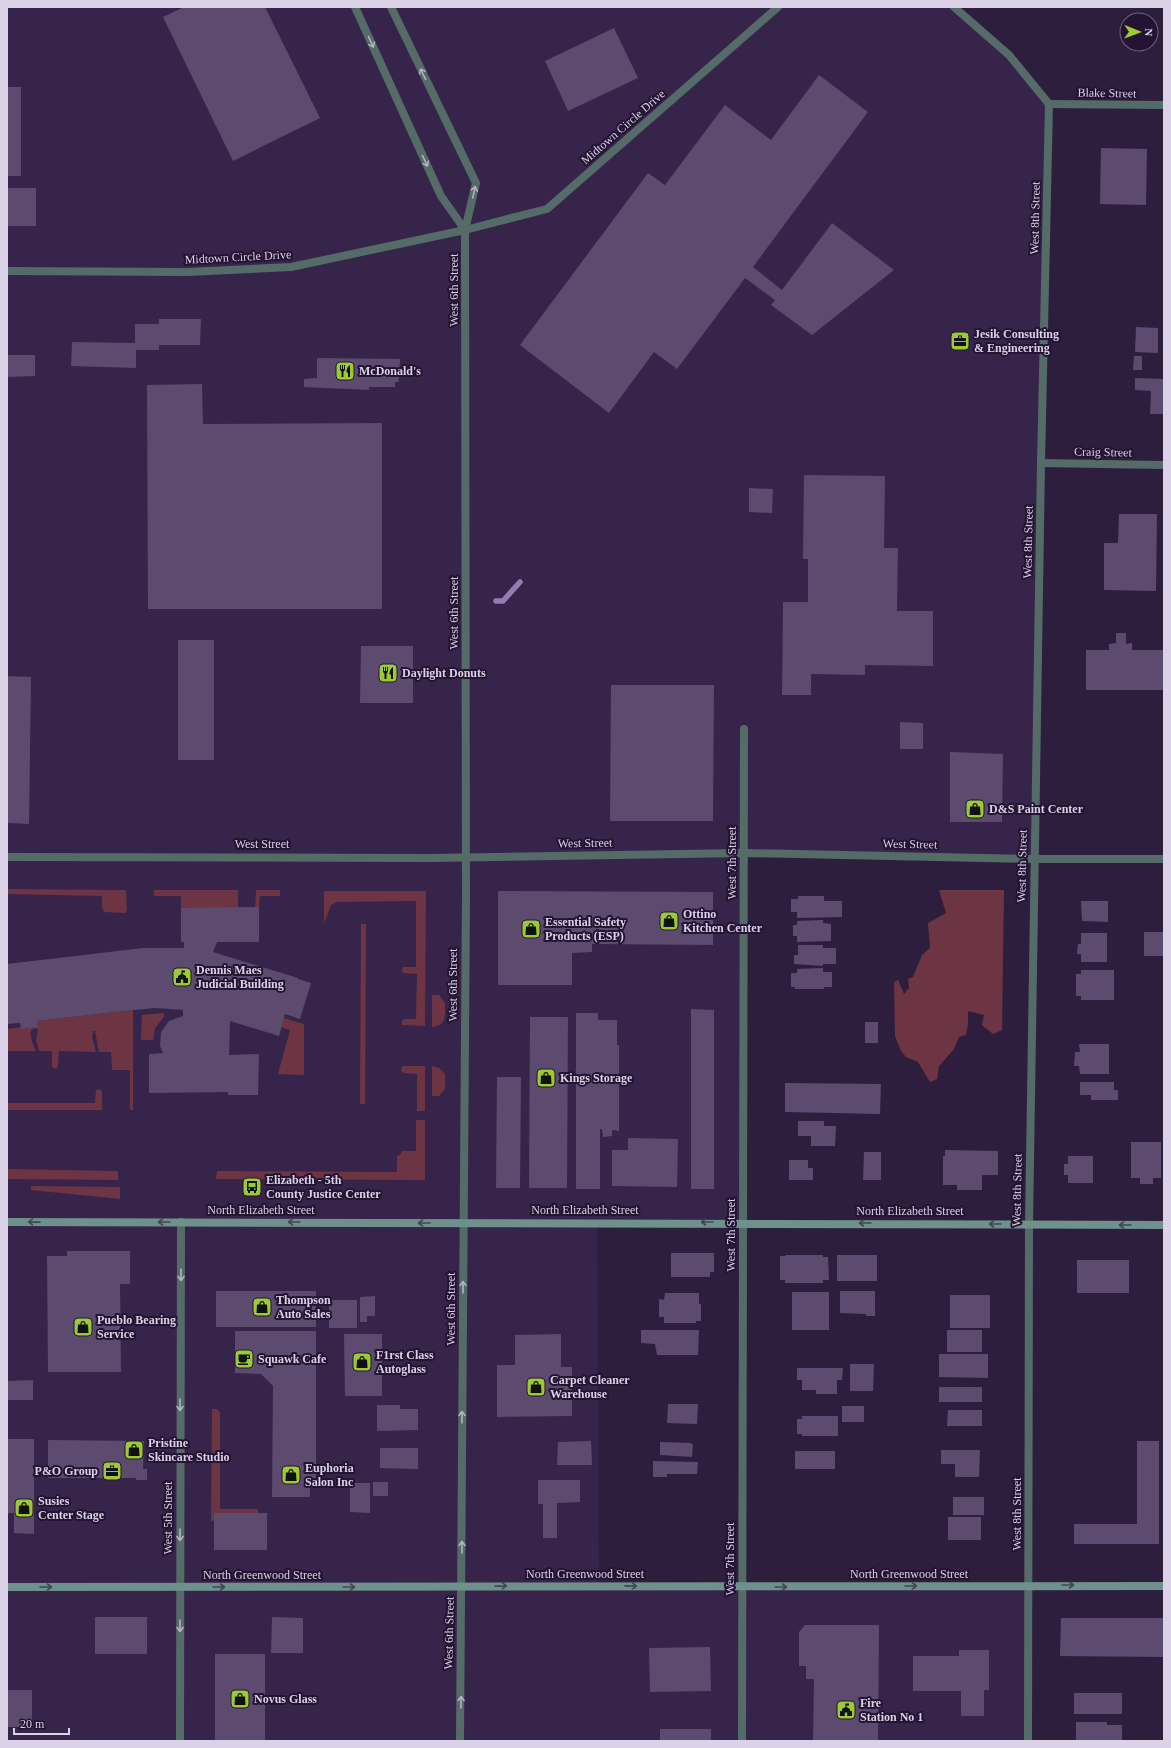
<svg xmlns="http://www.w3.org/2000/svg" width="1171" height="1748" font-family="'Times New Roman',serif">
<rect width="100%" height="100%" fill="#2e1e3e"/>
<path fill="#37244a" d="M7 7H954L996 43 1049 104 1034 859 744 853 743 1222 597 1223 599 1585H1029L1028 1741H7Z"/>
<g fill="#6d3543">
<path d="M7 889 126 890 127 910 125 913 104 912 102 907V896L7 894Z"/>
<path d="M154 890H238V908H181V896H154Z"/>
<path d="M256 890H280V896H260L259 907 255 908Z"/>
<path d="M939 890H1004L1002 1030 993 1034 982 1025 984 1015 968 1011V1024L966 1035 959 1037 954 1049 939 1066 937 1079 930 1082 918 1062 906 1057 901 1051 895 1036 894 982 898 980 904 994 909 988 908 979 913 977 922 955 930 948 928 923 946 913Z"/>
<path d="M324 891H426L425 1026 402 1025V1021L404 1019H416L417 974 403 973 402 970 403 967H416V901L338 902 331 905 325 921H324Z"/>
<path d="M361 924H366L365 1104H360Z"/>
<path d="M432 995H439L445 1003C445 1015 447 1026 432 1027Z"/>
<path d="M133 1010V1110H130V1070H112L111 1052H99L95 1031H93L92 1037 96 1052 59 1051 58 1066 56 1069 52 1067V1051H39L36 1040 38 1030 36 1028 31 1030C30 1039 33 1044 36 1051H7V1029L21 1027V1029L37 1027V1021Z"/>
<path d="M164 1013V1017L155 1028 153 1040H141L142 1015Z"/>
<path d="M284 1018 304 1024V1075L278 1074 290 1030 281 1027Z"/>
<path d="M402 1066H425V1111H417V1074L404 1073 401 1071Z"/>
<path d="M432 1066 439 1068 445 1074V1089L439 1096H432Z"/>
<path d="M100 1089 102 1092V1110H7V1103H95L96 1090Z"/>
<path d="M416 1120H425V1180L216 1179 217 1171H220L397 1172V1156L400 1155 402 1151H416Z"/>
<path d="M7 1169 118 1171V1180L7 1179Z"/>
<path d="M31 1186 120 1187V1199L31 1190Z"/>
<path d="M212 1409H217L220 1412V1509H258V1513L211 1521Z"/>
</g>
<g fill="none" stroke-linecap="round" stroke-linejoin="round">
<path stroke="#967ab2" stroke-width="5.5" d="M496 601H503L520 582"/>
</g>
<g fill="#5c4b6e">
<path d="M184 7H265L320 118 233 161 163 17Z"/>
<path d="M614 28 638 78 568 111 545 61Z"/>
<path d="M819 75 868 112 753 267 782 290 832 223 894 270 812 335 771 305 775 300 745 278 677 369 654 352 609 413 520 345 648 173 665 185 725 105 771 140Z"/>
<rect x="7" y="87" width="14" height="89"/>
<path d="M1101 148 1147 149 1146 205 1100 204Z"/>
<rect x="7" y="188" width="29" height="38"/>
<path d="M159 319H201L200 345H159V350H136V368L71 366 72 342 135 343V324H159Z"/>
<path d="M1136 327 1158 328V353L1135 352Z"/>
<path d="M7 355H35V376L7 377Z"/>
<path d="M1134 356H1142V370H1133Z"/>
<path d="M317 358 400 359 399 379 398 382H395V387H369V390L304 387V379L317 378Z"/>
<path d="M1135 378 1164 379V414H1150L1151 391 1135 390Z"/>
<path d="M202 384 203 424 382 423V609H148L147 385Z"/>
<path d="M804 475 885 476 884 548H898L897 611H933V666L865 665V675L811 674V695H782L783 602H808V559H803Z"/>
<path d="M749 488 773 489 772 513 749 512Z"/>
<path d="M1119 514H1157L1156 591 1104 590V543H1118Z"/>
<path d="M1116 633H1126V644L1132 643V650H1164V690H1086V650H1109V644L1116 643Z"/>
<rect x="178" y="640" width="36" height="120"/>
<path d="M361 646H413V703H360Z"/>
<path d="M7 676 31 677 29 824 7 823Z"/>
<path d="M611 685H714L713 821H610Z"/>
<path d="M900 722 923 723V749H900Z"/>
<path d="M950 752 1003 754 1002 822H950Z"/>
<path d="M498 891 713 892V945L592 944V952L572 953V985H498Z"/>
<path d="M798 896H824V901H842V917L797 918V912H791V899H798Z"/>
<path d="M1081 901H1108V922L1082 921Z"/>
<path d="M259 907V942H217L213 952 298 978V979L311 983 300 1019 285 1014 279 1036 230 1021 229 1055 259 1054 258 1095H228V1092L149 1093V1054L163 1053 160 1046 161 1032 169 1021 183 1016V1010L155 1008 115 1012 37 1021 38 1027 21 1029 20 1023 7 1024V964L143 948H184V942H181V908Z"/>
<path d="M823 920V923L831 924V941L797 942V936H793V925H797V921Z"/>
<rect x="1144" y="932" width="20" height="24"/>
<path d="M1081 933H1107V962H1081V954H1077L1078 944H1081Z"/>
<path d="M798 945H823V948H836V964H823V966L794 964V955H798Z"/>
<path d="M823 968V972H832V987H824V989H795V987H791V973H797V969Z"/>
<path d="M1081 970H1114V1000H1081V996H1076V974H1081Z"/>
<path d="M691 1009 714 1010V1189H691Z"/>
<path d="M576 1013H598V1020H617V1045H619V1131L612 1130V1136L603 1137 602 1129H600V1189H576Z"/>
<path d="M530 1017H568L567 1188H529Z"/>
<rect x="865" y="1022" width="13" height="21"/>
<path d="M1079 1044H1109V1074H1080L1079 1066H1074L1075 1052H1080Z"/>
<path d="M497 1077H521L520 1188H496Z"/>
<path d="M1080 1082H1114V1090H1118V1100H1091V1095H1080Z"/>
<path d="M785 1083 881 1084 880 1114 785 1112Z"/>
<path d="M798 1121H824V1126H836L835 1146H811V1136H798Z"/>
<path d="M628 1138 678 1139 677 1187 612 1186V1150H628Z"/>
<path d="M1131 1142H1161V1178H1153V1184H1140V1178H1131Z"/>
<path d="M945 1150 998 1151V1175H982V1190H957V1185H943V1156H945Z"/>
<path d="M864 1152H881V1180H863Z"/>
<path d="M1068 1156H1093V1183H1068V1175H1064V1164H1068Z"/>
<path d="M789 1160H808V1168H813V1180H789Z"/>
<path d="M67 1251H130V1284H120L121 1372H48L47 1256H67Z"/>
<path d="M671 1253H714V1272H710V1277H671Z"/>
<path d="M786 1255H823V1257H828L829 1280H823V1283H785V1280H780V1256H785Z"/>
<rect x="837" y="1255" width="40" height="26"/>
<rect x="1077" y="1260" width="52" height="33"/>
<rect x="216" y="1291" width="100" height="36"/>
<path d="M840 1291H875V1316H866V1314L840 1313Z"/>
<rect x="792" y="1292" width="37" height="38"/>
<path d="M665 1293H699V1304H701V1321H696V1323H664V1317H659V1299L664 1300Z"/>
<rect x="950" y="1295" width="40" height="33"/>
<path d="M375 1296V1316H367V1322H360V1297Z"/>
<rect x="329" y="1300" width="28" height="28"/>
<path d="M641 1330H699L698 1355H657L655 1344 641 1343Z"/>
<rect x="947" y="1330" width="35" height="22"/>
<path d="M235 1331H316V1480L310 1479V1497H272L273 1386 261 1374 235 1373Z"/>
<path d="M344 1334H382V1396H345Z"/>
<path d="M561 1334V1367H572V1416L497 1417V1365H515V1335Z"/>
<path d="M939 1354H988V1378L939 1377Z"/>
<path d="M850 1364H874L873 1391H850Z"/>
<path d="M797 1368H843L842 1380H837V1394H816V1390H802V1380H797Z"/>
<path d="M33 1380V1400H7V1381Z"/>
<rect x="939" y="1387" width="43" height="15"/>
<path d="M668 1404H698L697 1424 667 1423Z"/>
<path d="M377 1405H400V1409H418V1430L377 1431Z"/>
<rect x="842" y="1406" width="22" height="16"/>
<path d="M948 1410H982V1426H947Z"/>
<path d="M802 1416H838V1436H802V1434H797V1419H802Z"/>
<path d="M7 1439H34V1534L14 1533V1513H7Z"/>
<path d="M48 1440 144 1441 143 1469H147V1480H136V1478H48Z"/>
<path d="M591 1441 592 1465H557L558 1442Z"/>
<path d="M1137 1441H1159V1544H1074V1524H1137Z"/>
<path d="M660 1442 691 1443 693 1445 692 1457 660 1455Z"/>
<path d="M380 1448H418V1469L380 1468Z"/>
<path d="M941 1450H980L979 1477H955V1464H941Z"/>
<rect x="795" y="1451" width="40" height="18"/>
<path d="M653 1461 698 1462 697 1474H667V1477H653Z"/>
<path d="M538 1480H580V1502L557 1503V1538H543V1504H538Z"/>
<rect x="373" y="1482" width="15" height="14"/>
<path d="M350 1483H370V1513L350 1512Z"/>
<rect x="953" y="1497" width="31" height="18"/>
<rect x="214" y="1513" width="53" height="37"/>
<rect x="948" y="1517" width="33" height="23"/>
<rect x="95" y="1617" width="52" height="37"/>
<path d="M272 1617 303 1618V1653H271Z"/>
<path d="M1061 1618H1163V1657L1060 1656Z"/>
<path d="M805 1625H879L878 1741H813L814 1679H806V1666H799V1632Z"/>
<path d="M710 1647 711 1691 650 1692 649 1648Z"/>
<path d="M959 1650H989V1690H984V1716H961V1691H913V1656H959Z"/>
<rect x="215" y="1654" width="50" height="87"/>
<rect x="7" y="1690" width="25" height="37"/>
<rect x="1074" y="1693" width="48" height="21"/>
<path d="M1076 1722H1107V1725H1122V1741H1076Z"/>
<rect x="660" y="1729" width="51" height="12"/>
</g>
<g fill="none" stroke-linecap="round" stroke-linejoin="round">
<g stroke="#556b68" stroke-width="8">
<path d="M355 7 441 196 465 230"/>
<path d="M391 7 476 183 465 230"/>
<path d="M1049 104 1164 105"/>
<path d="M1041 463 1164 465"/>
<path d="M742 1741 744 729"/>
</g>
<g stroke="#556b68" stroke-width="8">
<path d="M954 7 1009 55 1049 104 1041 463 1029 1224 1028 1741"/>
<path d="M7 271 187 272 291 267 465 230 547 209 778 7"/>
<path d="M7 857 430 858 744 853 1034 859H1164"/>
<path d="M180 1741 181 1222"/>
<path d="M460 1741 466 895 465 230"/>
</g>
<g stroke="#6e918c" stroke-width="8">
<path d="M7 1222 1164 1225"/>
<path d="M7 1587 1164 1586"/>
</g>
</g>
<defs><path id="oneway-shaft" d="M-6 0H5M1.5-3L5.5 0L1.5 3" fill="none" stroke-width="1.6" stroke-linecap="round" stroke-linejoin="round"/></defs>
<g stroke="#b3b3c1">
<use href="#oneway-shaft" transform="translate(371 42) rotate(65)"/>
<use href="#oneway-shaft" transform="translate(423 74) rotate(-116)"/>
<use href="#oneway-shaft" transform="translate(425 161) rotate(65)"/>
<use href="#oneway-shaft" transform="translate(474 192) rotate(-78)"/>
<use href="#oneway-shaft" transform="translate(181 1275) rotate(90)"/>
<use href="#oneway-shaft" transform="translate(463 1287) rotate(-90)"/>
<use href="#oneway-shaft" transform="translate(180 1405) rotate(90)"/>
<use href="#oneway-shaft" transform="translate(462 1417) rotate(-90)"/>
<use href="#oneway-shaft" transform="translate(180 1535) rotate(90)"/>
<use href="#oneway-shaft" transform="translate(462 1547) rotate(-90)"/>
<use href="#oneway-shaft" transform="translate(180 1626) rotate(90)"/>
<use href="#oneway-shaft" transform="translate(461 1702) rotate(-89)"/>
</g>
<g stroke="#424657">
<use href="#oneway-shaft" transform="translate(34 1222) rotate(-179)"/>
<use href="#oneway-shaft" transform="translate(164 1222) rotate(-180)"/>
<use href="#oneway-shaft" transform="translate(294 1222) rotate(-180)"/>
<use href="#oneway-shaft" transform="translate(707 1222) rotate(-180)"/>
<use href="#oneway-shaft" transform="translate(424 1223) rotate(-180)"/>
<use href="#oneway-shaft" transform="translate(865 1223) rotate(-180)"/>
<use href="#oneway-shaft" transform="translate(995 1224) rotate(-180)"/>
<use href="#oneway-shaft" transform="translate(1125 1225) rotate(-180)"/>
<use href="#oneway-shaft" transform="translate(1068 1585)"/>
<use href="#oneway-shaft" transform="translate(501 1586) rotate(-1)"/>
<use href="#oneway-shaft" transform="translate(631 1586) rotate(1)"/>
<use href="#oneway-shaft" transform="translate(911 1586)"/>
<use href="#oneway-shaft" transform="translate(46 1587)"/>
<use href="#oneway-shaft" transform="translate(219 1587)"/>
<use href="#oneway-shaft" transform="translate(349 1587)"/>
<use href="#oneway-shaft" transform="translate(781 1587)"/>
</g>
<defs>
<symbol id="office-square" viewBox="-11 -11 22 22"><rect x="-9" y="-9" width="18" height="18" rx="4" fill="#9cca32" stroke="#241433"/><path d="M-6-3h4V-5.5h4V-3h4V5H-6ZM-1-4.5V-3h2v-1.5ZM-6 0V1H6V0Z" fill="#111"/></symbol>
<symbol id="restaurant-square" viewBox="-11 -11 22 22"><rect x="-9" y="-9" width="18" height="18" rx="4" fill="#9cca32" stroke="#241433"/><path d="M-5-6h1v4h1v-4h1v4h1v-4h1v5L-1.5 .5V6h-2V.5L-5-1ZM5-6V6H3V1.5H1.5Q1.5-4 5-6Z" fill="#111"/></symbol>
<symbol id="shop-square" viewBox="-11 -11 22 22"><rect x="-9" y="-9" width="18" height="18" rx="4" fill="#9cca32" stroke="#241433"/><path d="M-5-2.5h2.3a2.7 3.5 0 0 1 5.4 0H5L5.5 6h-11ZM-1.5-2.5h3a1.5 2.3 0 0 0-3 0Z" fill="#111"/></symbol>
<symbol id="civic-square" viewBox="-11 -11 22 22"><rect x="-9" y="-9" width="18" height="18" rx="4" fill="#9cca32" stroke="#241433"/><path d="M-.6-6.5H3V-4.5H.6V-3L4-1V1h2V6H-6V1h2V-1L-.6-3ZM-1.2 2.5V6h2.4V2.5Z" fill="#111"/></symbol>
<symbol id="bus-square" viewBox="-11 -11 22 22"><rect x="-9" y="-9" width="18" height="18" rx="4" fill="#9cca32" stroke="#241433"/><path d="M-5-6H5V4H4V6H2V4H-2V6H-4V4H-5ZM-3.5-4V0h7V-4ZM-3.5 1.2v1.5H-2V1.2ZM2 1.2v1.5H3.5V1.2Z" fill="#111"/></symbol>
<symbol id="cafe-square" viewBox="-11 -11 22 22"><rect x="-9" y="-9" width="18" height="18" rx="4" fill="#9cca32" stroke="#241433"/><path d="M-5.5-4.5H6V0H3Q3 3.5 0 3.5H-2.5Q-5.5 3.5-5.5 0ZM3-3.2v2h1.7v-2ZM-6 4.5H4V6H-6Z" fill="#111"/></symbol>
</defs>
<g fill-rule="evenodd">
<use href="#office-square" x="949" y="330" width="22" height="22"/>
<use href="#restaurant-square" x="334" y="360" width="22" height="22"/>
<use href="#restaurant-square" x="377" y="662" width="22" height="22"/>
<use href="#shop-square" x="964" y="798" width="22" height="22"/>
<use href="#shop-square" x="658" y="910" width="22" height="22"/>
<use href="#shop-square" x="520" y="918" width="22" height="22"/>
<use href="#civic-square" x="171" y="966" width="22" height="22"/>
<use href="#shop-square" x="535" y="1067" width="22" height="22"/>
<use href="#bus-square" x="241" y="1176" width="22" height="22"/>
<use href="#shop-square" x="251" y="1296" width="22" height="22"/>
<use href="#shop-square" x="72" y="1316" width="22" height="22"/>
<use href="#cafe-square" x="233" y="1348" width="22" height="22"/>
<use href="#shop-square" x="351" y="1351" width="22" height="22"/>
<use href="#shop-square" x="525" y="1376" width="22" height="22"/>
<use href="#shop-square" x="123" y="1439" width="22" height="22"/>
<use href="#office-square" x="101" y="1460" width="22" height="22"/>
<use href="#shop-square" x="280" y="1464" width="22" height="22"/>
<use href="#shop-square" x="13" y="1497" width="22" height="22"/>
<use href="#shop-square" x="229" y="1688" width="22" height="22"/>
<use href="#civic-square" x="835" y="1699" width="22" height="22"/>
</g>
<g text-anchor="middle" dominant-baseline="central" stroke-width="4" stroke-linejoin="round" paint-order="stroke">
<g font-size="12" fill="#dbd2e7" stroke="#241433">
<text transform="translate(1107 93) rotate(1)">Blake Street</text>
<text transform="translate(623 127) rotate(-41)">Midtown Circle Drive</text>
<text transform="translate(1035 218) rotate(-89)">West 8th Street</text>
<text transform="translate(238 257) rotate(-3)">Midtown Circle Drive</text>
<text transform="translate(454 290) rotate(-90)">West 6th Street</text>
<text transform="translate(1103 452) rotate(1)">Craig Street</text>
<text transform="translate(1028 542) rotate(-89)">West 8th Street</text>
<text transform="translate(454 613) rotate(-90)">West 6th Street</text>
<text transform="translate(585 843) rotate(-1)">West Street</text>
<text x="262" y="844">West Street</text>
<text transform="translate(910 844) rotate(1)">West Street</text>
<text transform="translate(732 863) rotate(-90)">West 7th Street</text>
<text transform="translate(1022 866) rotate(-89)">West 8th Street</text>
<text transform="translate(453 985) rotate(-90)">West 6th Street</text>
<text transform="translate(1017 1190) rotate(-89)">West 8th Street</text>
<text x="261" y="1210">North Elizabeth Street</text>
<text x="585" y="1210">North Elizabeth Street</text>
<text x="910" y="1211">North Elizabeth Street</text>
<text transform="translate(731 1235) rotate(-90)">West 7th Street</text>
<text transform="translate(451 1309) rotate(-90)">West 6th Street</text>
<text transform="translate(1017 1514) rotate(-90)">West 8th Street</text>
<text transform="translate(168 1518) rotate(-90)">West 5th Street</text>
<text transform="translate(730 1559) rotate(-90)">West 7th Street</text>
<text x="585" y="1574">North Greenwood Street</text>
<text x="909" y="1574">North Greenwood Street</text>
<text x="262" y="1575">North Greenwood Street</text>
<text transform="translate(449 1633) rotate(-89)">West 6th Street</text>
</g>
<g font-size="12" font-weight="bold" fill="#dbd2e7" stroke="#241433" text-anchor="start">
<text x="974" y="334">Jesik Consulting<tspan x="974" dy="14">&amp; Engineering</tspan></text>
<text x="359" y="371">McDonald's</text>
<text x="402" y="673">Daylight Donuts</text>
<text x="989" y="809">D&amp;S Paint Center</text>
<text x="683" y="914">Ottino<tspan x="683" dy="14">Kitchen Center</tspan></text>
<text x="545" y="922">Essential Safety<tspan x="545" dy="14">Products (ESP)</tspan></text>
<text x="196" y="970">Dennis Maes<tspan x="196" dy="14">Judicial Building</tspan></text>
<text x="560" y="1078">Kings Storage</text>
<text x="266" y="1180">Elizabeth - 5th<tspan x="266" dy="14">County Justice Center</tspan></text>
<text x="276" y="1300">Thompson<tspan x="276" dy="14">Auto Sales</tspan></text>
<text x="97" y="1320">Pueblo Bearing<tspan x="97" dy="14">Service</tspan></text>
<text x="376" y="1355">F1rst Class<tspan x="376" dy="14">Autoglass</tspan></text>
<text x="258" y="1359">Squawk Cafe</text>
<text x="550" y="1380">Carpet Cleaner<tspan x="550" dy="14">Warehouse</tspan></text>
<text x="148" y="1443">Pristine<tspan x="148" dy="14">Skincare Studio</tspan></text>
<text x="305" y="1468">Euphoria<tspan x="305" dy="14">Salon Inc</tspan></text>
<text x="98" y="1471" text-anchor="end">P&amp;O Group</text>
<text x="38" y="1501">Susies<tspan x="38" dy="14">Center Stage</tspan></text>
<text x="254" y="1699">Novus Glass</text>
<text x="860" y="1703">Fire<tspan x="860" dy="14">Station No 1</tspan></text>
</g>
</g>
<rect width="1171" height="1748" fill="none" stroke="#dbd2e7" stroke-width="16"/>
<g transform="translate(1139 32) rotate(91)"><circle r="19" fill="#241433" stroke="#6d607b"/>
<path d="M0-3L7 15L0 10L-7 15Z" fill="#9cca32"/>
<text y="-6" font-size="11" font-weight="bold" text-anchor="middle" fill="#dbd2e7">N</text>
</g>
<path d="M14 1728v6h55v-6" fill="none" stroke="#dbd2e7" stroke-width="2"/>
<text x="20" y="1728" font-size="12" fill="#dbd2e7" stroke="#241433" stroke-width="3" paint-order="stroke">20 m</text>
</svg>
